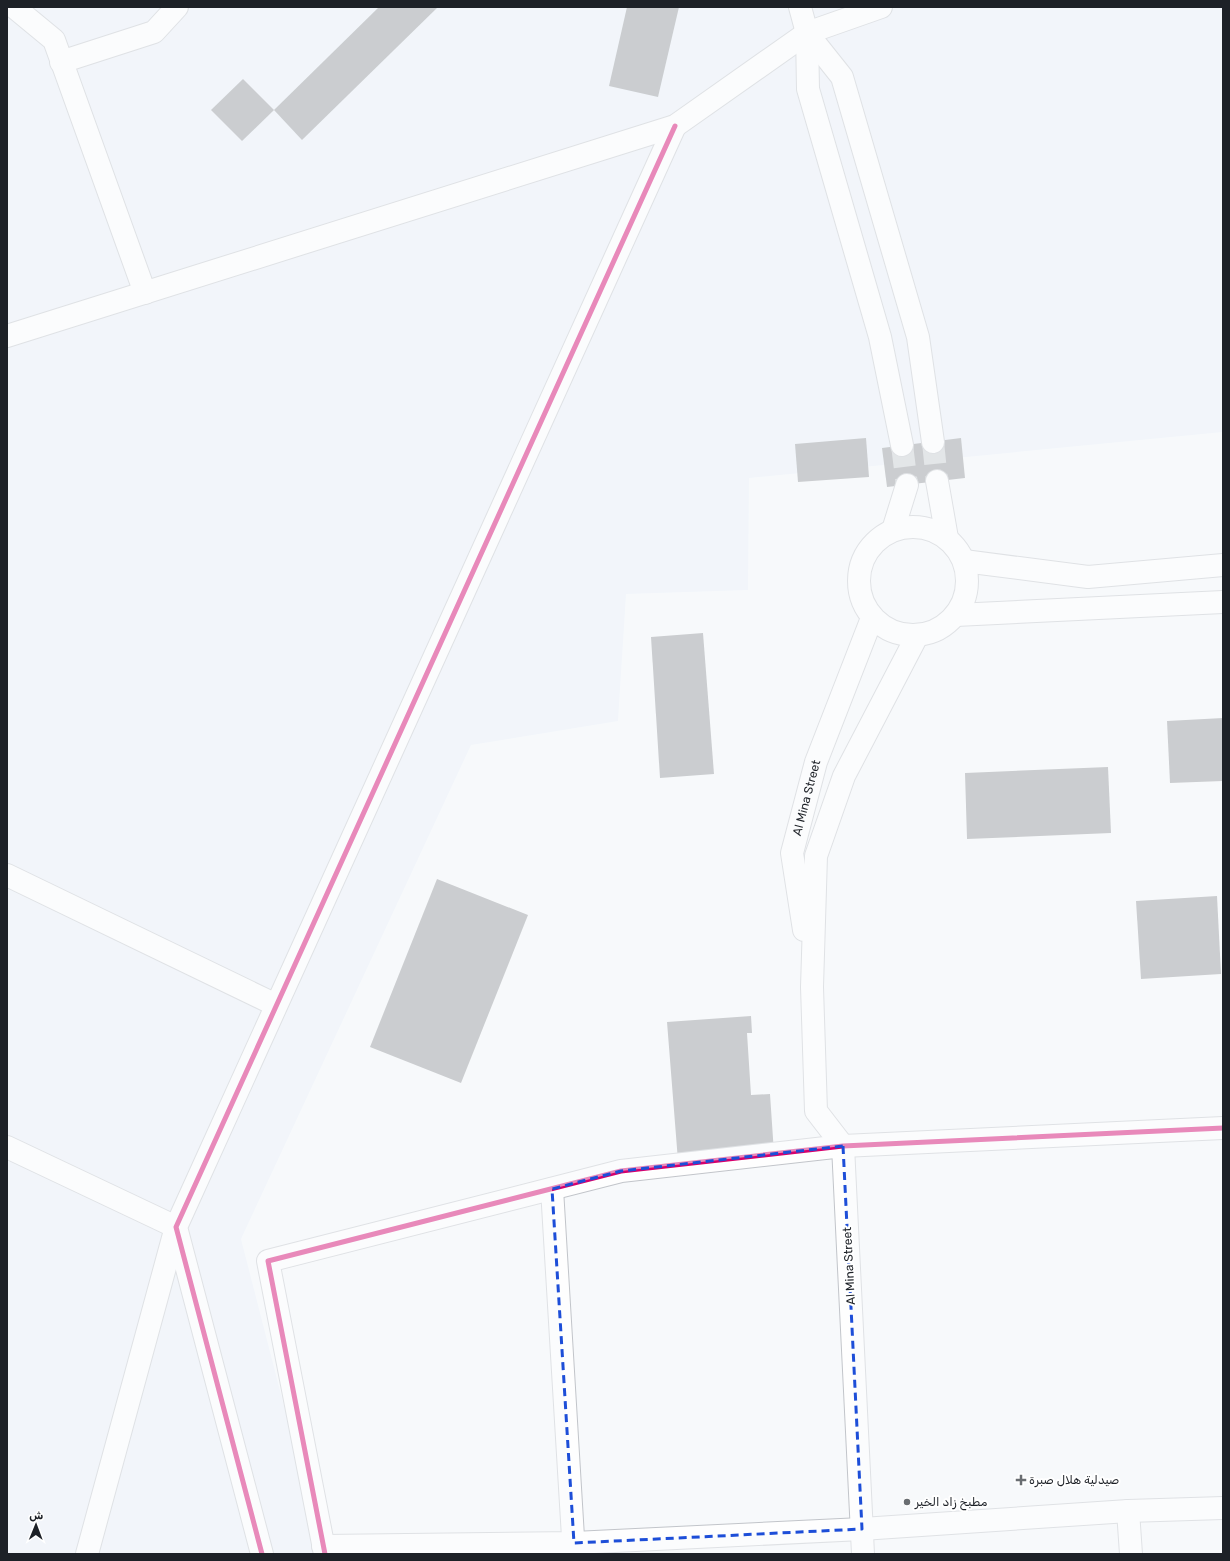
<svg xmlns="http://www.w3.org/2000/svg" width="1230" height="1561" font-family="Rubik,Vazirmatn,sans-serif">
<rect width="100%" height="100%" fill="#f7f9fb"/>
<path fill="#eaf0f9" d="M7 7H1223V432L749 478 748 590 626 594 618 721 471 745 241 1239 322 1554H7Z"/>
<g fill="#95989b">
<path d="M379 7H438L302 140 274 110Z"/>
<path d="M627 7H679L658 97 609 86Z"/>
<path d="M243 79 274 110 242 141 211 110Z"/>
<path d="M866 438 869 477 798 482 795 444Z"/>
<path d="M961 438 965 478 887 487 882 448Z"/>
<path d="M703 633 714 774 660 778 651 637Z"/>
<path d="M1223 718V781L1170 783 1167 721Z"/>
<path d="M1108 767 1111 833 967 839 965 773Z"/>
<path d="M437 879 528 915 461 1083 370 1047Z"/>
<path d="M1217 896 1221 974 1141 979 1136 901Z"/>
<path d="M751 1016 752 1033H747L751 1095 770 1094 774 1153 678 1161 667 1022Z"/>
</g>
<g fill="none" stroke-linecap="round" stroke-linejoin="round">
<g stroke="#cbced1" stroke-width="22" stroke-dasharray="22 11" stroke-linecap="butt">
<path d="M933 442 937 481"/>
<path d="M902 445 907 485"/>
</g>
<defs>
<g id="minor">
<path d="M14 7 54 40 145 293"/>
<path d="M800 7 807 33 808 89 880 337 902 445"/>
<path d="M807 33 842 77 918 337 933 442"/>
<path d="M61 62 154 32 177 7"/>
<path d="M7 336 675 126 807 33 881 7"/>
<path d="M937 481 947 538"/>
<circle cx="913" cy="581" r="54"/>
<path d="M893 530 907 485"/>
<path d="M964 561 1088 577 1223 565"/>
<path d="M956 615 1223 602"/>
<path d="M7 875 276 1005"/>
<path id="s1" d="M804 930 792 853 816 762 872 618"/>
<path d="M7 1147 176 1227 87 1554"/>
<path d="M552 1189 574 1554"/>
<path d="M1128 1511 1131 1554"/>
<path d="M323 1546 574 1543 862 1529 1128 1511 1223 1508"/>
<path d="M262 1554 176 1227 675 126"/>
<path d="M325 1554 268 1261 621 1171 843 1146 1223 1128"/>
<path d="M863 1554 843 1146 816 1111 812 987 816 856 844 776 917 636"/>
</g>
</defs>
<use href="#minor" stroke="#c2c5ca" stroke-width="24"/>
<use href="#minor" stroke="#fefefe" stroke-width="22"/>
<defs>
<g id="cycleway">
<path d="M262 1554 176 1227 675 126"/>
<path d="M325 1554 268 1261 621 1171 843 1146 1223 1128"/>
</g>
</defs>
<use href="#cycleway" stroke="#fff" stroke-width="8"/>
<use href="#cycleway" stroke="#d6006c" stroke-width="5"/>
</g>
<path d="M0 0H1230V1561H0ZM843 1146 862 1529 574 1543 552 1189 621 1171Z" fill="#f7f9fb" fill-opacity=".55" fill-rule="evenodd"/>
<path fill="none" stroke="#1d4ed8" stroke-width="3" stroke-dasharray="8 5" stroke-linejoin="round" d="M843 1146 862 1529 574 1543 552 1189 621 1171Z"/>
<g fill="#696d71" stroke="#fff" stroke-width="1.5">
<path d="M1019 1474h4v4h4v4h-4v4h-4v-4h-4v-4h4z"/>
<circle cx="907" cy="1502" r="4"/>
</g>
<g text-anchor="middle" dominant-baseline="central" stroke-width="4" stroke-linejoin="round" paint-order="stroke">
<g font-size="12" fill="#1d2127" stroke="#fff">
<text stroke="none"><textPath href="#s1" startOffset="135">Al Mina Street</textPath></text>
<text transform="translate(849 1266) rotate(-93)">Al Mina Street</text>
</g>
<g font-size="12" fill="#1d2127" stroke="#fff" text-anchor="start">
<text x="1029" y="1480">صيدلية هلال صبرة</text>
<text x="915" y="1502">مطبخ زاد الخير</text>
</g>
</g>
<rect width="1230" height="1561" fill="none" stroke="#1d2127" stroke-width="16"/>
<g transform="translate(36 1525) rotate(1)" stroke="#ffffff" stroke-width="3" paint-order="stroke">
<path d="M0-3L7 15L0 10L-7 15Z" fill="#1d2127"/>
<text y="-6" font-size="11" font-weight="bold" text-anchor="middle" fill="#1d2127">ش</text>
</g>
</svg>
